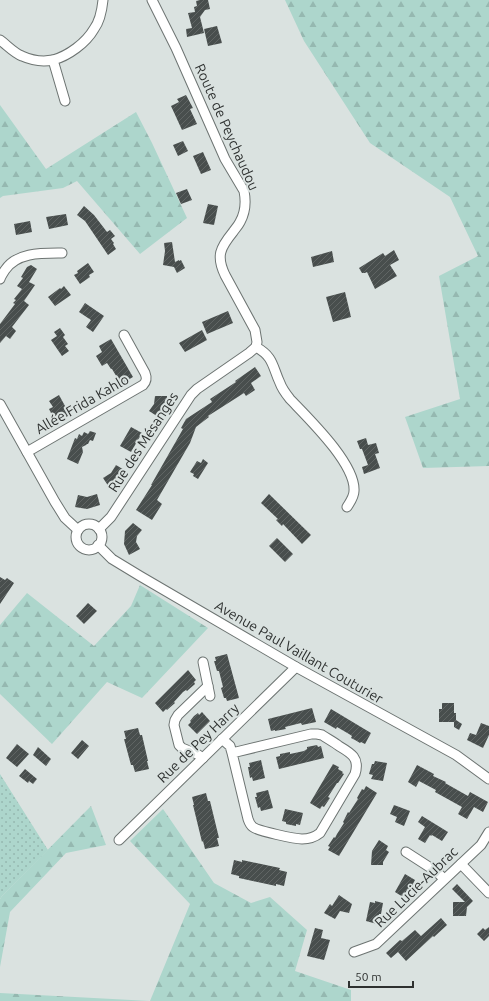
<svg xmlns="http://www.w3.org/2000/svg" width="489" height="1001" font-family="Ubuntu,sans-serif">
<defs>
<pattern id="grass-dots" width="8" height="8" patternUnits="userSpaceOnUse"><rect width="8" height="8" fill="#add6cc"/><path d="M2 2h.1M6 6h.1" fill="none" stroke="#95b8b0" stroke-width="1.8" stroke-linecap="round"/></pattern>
<pattern id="forest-firs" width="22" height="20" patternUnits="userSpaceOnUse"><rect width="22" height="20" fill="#add6cc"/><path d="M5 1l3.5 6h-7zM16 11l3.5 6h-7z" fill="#95b8b0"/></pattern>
<pattern id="building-hatch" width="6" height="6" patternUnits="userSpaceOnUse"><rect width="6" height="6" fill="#484e4d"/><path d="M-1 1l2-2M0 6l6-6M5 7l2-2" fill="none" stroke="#606564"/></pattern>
</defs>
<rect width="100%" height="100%" fill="#dae2e0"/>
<path fill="url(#grass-dots)" d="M0 774 48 850 2 896 0 899Z"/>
<g fill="url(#forest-firs)">
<path d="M285 0H489V466L423 468 405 417 460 399 439 276 478 256 450 197 370 143 304 41Z"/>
<path d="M0 105 46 169 136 112 152 143 187 218 140 254 77 181 63 188 3 196 0 198Z"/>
<path d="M140 585 208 628 142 698 107 682 52 744 0 694V625L27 593 94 646 131 606Z"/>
<path d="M91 806 106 845 66 853 10 912 0 967V899L2 896Z"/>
<path d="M163 809 214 883 251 903 270 897 307 930 295 971 351 990V1001H0V993L150 1001 190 904 130 841Z"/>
</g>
<g fill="url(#building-hatch)">
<path d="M200 0H208L210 9 205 10 200 17 204 33 187 37 186 29 192 28 188 13 195 12 194 7 197 6 196 1Z"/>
<path d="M217 26 222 43 208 46 204 29Z"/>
<path d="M186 95 193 108 190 109 197 124 182 130 171 106 179 102 177 99Z"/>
<path d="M183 141 188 151 178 156 173 145Z"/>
<path d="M203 152 211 170 201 174 193 156Z"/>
<path d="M187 189 192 200 181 204 176 193Z"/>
<path d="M208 204 218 206 214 225 203 223Z"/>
<path d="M84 206 94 215 107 232 110 230 115 236 111 239 114 243 113 244 116 249 108 255 85 221 77 215Z"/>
<path d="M66 214 68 225 49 229 46 217Z"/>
<path d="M30 221 32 232 16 235 14 224Z"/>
<path d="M172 242 175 262 179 260V261L181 260 185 268 177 273 174 267 163 265 165 251 164 243Z"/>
<path d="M394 250 399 260 390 265 397 276 375 289 367 272 365 273H362L359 268 383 253 385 256Z"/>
<path d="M332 251 334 262 313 267 311 257Z"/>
<path d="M88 263 94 272 89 275 90 277 80 284 74 275 78 273 77 271Z"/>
<path d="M31 265 37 269 29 282 35 285 24 301 29 305 12 327 16 331 10 339 6 336 0 343V324L15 304 13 303 16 300 14 299 22 289 17 286 23 278 21 277 27 267Z"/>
<path d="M64 286 71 295 55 306 48 297 60 288 61 289Z"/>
<path d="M345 292 351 317 333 322 326 297Z"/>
<path d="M85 303 104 316 93 332 86 327 91 320 79 312Z"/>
<path d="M228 311 233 323 207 334 202 322Z"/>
<path d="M60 328 65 335 63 337 68 344 65 346 69 351 62 356 51 340 57 336 54 332Z"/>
<path d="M202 330 207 340 185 352 179 343Z"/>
<path d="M111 339 133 377 121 384 112 369H111L107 363 102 366 96 356 102 352 99 346Z"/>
<path d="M255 367 261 376 251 383 255 390 246 396 244 393 208 416 209 417 196 427 190 443 157 500 162 504 152 520 136 510 152 485H151L183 429 181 428 186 419 212 402 210 399 236 382 235 381Z"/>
<path d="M59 395 70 415 60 420 57 415 53 417 49 409 53 407 49 401Z"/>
<path d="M155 396H167V407L160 418 149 411 154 404Z"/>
<path d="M131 427 142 433 131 452 120 446Z"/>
<path d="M90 431 96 433 93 441 90 440 88 444H87L86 445 82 447 83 452 78 464 67 459 75 438 77 439 79 434 82 436 84 432 88 434Z"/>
<path d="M366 438 368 445 376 443 379 453 375 454 380 468 364 474 362 467 368 465 362 449H360L357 441Z"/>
<path d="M203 459 208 463 198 479 193 476 194 474 190 472 197 461 201 463Z"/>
<path d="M116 465 126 471 119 481 109 487 103 478 111 473Z"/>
<path d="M97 494 100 505 87 509 75 507 78 495 87 497Z"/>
<path d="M269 494 311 535 302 544 283 524 282 526 276 520 278 519 261 503Z"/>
<path d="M133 523 142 530 137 536 136 542 140 549 129 555 124 544 125 531Z"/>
<path d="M277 538 293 554 285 562 269 546Z"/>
<path d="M0 577 5 580 7 578 14 583 0 604Z"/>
<path d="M88 603 97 611 84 624 76 616Z"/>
<path d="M227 654 239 698 227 701 226 698H224L221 688 223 687 219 671H217L214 661H216L215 657Z"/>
<path d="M188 670 196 680 194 682 195 684 187 691 186 690 183 692 174 702 175 703 167 710 166 709 163 712 155 703Z"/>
<path d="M442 703H454V713H456V720L462 724 459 730 454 727V722H439V709H442Z"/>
<path d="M312 708 316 722 302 725 301 723 285 727 286 729 275 731V730L271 731 268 719Z"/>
<path d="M331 709 371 733 365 744 361 742 360 743 355 740 351 738 352 736 349 734 337 727 336 729 324 722Z"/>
<path d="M202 712 210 721 197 734 188 725 191 722 190 721 194 716 198 713 199 715Z"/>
<path d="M481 723 489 726V735L483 748 467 740 470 733 476 735Z"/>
<path d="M138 728 140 735H142L148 761H147L149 769 135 772 133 765H131L124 739H126L124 731Z"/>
<path d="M82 740 89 746 78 759 71 753Z"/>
<path d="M17 744 29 754 17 767 6 758Z"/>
<path d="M317 745 318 747 321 746 324 758 279 769 276 757 280 756V754L290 752V754L304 751 307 749V747Z"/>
<path d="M38 747 51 759 46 766 33 755Z"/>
<path d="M261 760 265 778 253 781 252 777 250 778 248 767H250L249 763Z"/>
<path d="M375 761 387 763 383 781 371 779 373 775 369 774 372 764H374Z"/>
<path d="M333 764 339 767 338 769 343 772 342 773 344 774 338 783H337L328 797 330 798 324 807 322 806 320 809 310 803Z"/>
<path d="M417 765 434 774 433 776 446 782 445 783 468 796 470 792 488 802 483 812 474 807 467 819 458 814 462 807 435 792 436 790 419 781 416 787 408 782Z"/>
<path d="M25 769 37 779 33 784 29 781 28 783 19 776Z"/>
<path d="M366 786 377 793 339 856 328 850 330 847 328 846 334 837 335 838 337 834 344 823 343 822 348 812 349 813 358 799 357 798 362 789 364 790Z"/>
<path d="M268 790 273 808 261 811 260 807 258 808 255 797H257L256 793Z"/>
<path d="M206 793 208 801H210L219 838H217L219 846 205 849 203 841 202 842 193 805H194L192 797Z"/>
<path d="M394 805 410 811 404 826 395 822 397 817 390 814Z"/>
<path d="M285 809 303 813 300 825 296 824V826L286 824V822L282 821Z"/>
<path d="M422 816 448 832 442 841 432 835 431 836 430 835 425 843 418 839 425 827 418 822Z"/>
<path d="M379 840 388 846 386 850 389 852 383 862V865H371L372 851Z"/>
<path d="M234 860 242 862V860L280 868 279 870 287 872 284 886 276 884V886L239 878V876L231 874Z"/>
<path d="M405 874 415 880 410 890 408 889 403 897 395 892Z"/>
<path d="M457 884 473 901 467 907 466 916H453V902H465L452 889Z"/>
<path d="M339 895 352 904 349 913 340 911 335 919 324 913 330 904 332 906Z"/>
<path d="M375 901 383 903 381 914H379L377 924 366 921 370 902 375 903Z"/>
<path d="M441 918 447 925 434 937 433 936 406 961 398 952 391 958 386 953 400 940 402 941 415 930 421 936Z"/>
<path d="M489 927V936L484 941 477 934 483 928 485 930Z"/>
<path d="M315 928 323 930 321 938 330 940 324 960 307 956Z"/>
</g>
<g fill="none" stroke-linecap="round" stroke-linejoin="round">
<defs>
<g id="minor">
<path d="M152 0 176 48 225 159 244 191C246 201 245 213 240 222 238 226 235 229 233 232 220 248 216 256 225 275L255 330 257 342 256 347"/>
<path d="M0 40C7 45 14 53 22 56 31 60 43 62 53 60 68 56 86 43 94 29 100 21 102 10 103 0"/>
<path d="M53 60 65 101"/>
<path d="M0 279C1 276 3 273 5 270 17 252 42 253 62 253"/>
<path d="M256 347C274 357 272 366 280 383 282 389 286 394 290 399 308 418 356 464 354 491 354 497 350 502 347 507"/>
<path d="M0 404 55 502 65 518 78 530"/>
<path d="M27 452 143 385C147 381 147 378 145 373L124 335"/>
<circle cx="89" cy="537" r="13"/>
<path d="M99 529 111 517 191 395 197 389 249 353 256 347"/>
<path d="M98 545 112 559 140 576 296 667 456 755 489 779"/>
<path d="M203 662 210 696"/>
<path d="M222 739 230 746 232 753 248 819C249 822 250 825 253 827 258 831 295 839 302 839 309 839 315 837 320 833L355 774C360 758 351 753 339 746 334 742 328 739 322 735L317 734H311L232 753"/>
<path d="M203 758 197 754 182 748 179 745 174 725 175 720 178 715 208 686"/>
<path d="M119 840 296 667"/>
<path d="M406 852 437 872 444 879"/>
<path d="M461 864 489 893"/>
<path d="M354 952 376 944 481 845 489 832"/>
</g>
</defs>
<use href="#minor" stroke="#6d7472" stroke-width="11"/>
<use href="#minor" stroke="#fff" stroke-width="9"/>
</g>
<g text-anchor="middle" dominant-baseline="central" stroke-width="4" stroke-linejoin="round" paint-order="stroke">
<g font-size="14" fill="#2e3130" stroke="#dae2e0">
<text transform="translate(227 127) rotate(66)">Route de Peychaudou</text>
<text transform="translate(82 404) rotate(-30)">Allée Frida Kahlo</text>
<text transform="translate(143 442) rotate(-57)">Rue des Mésanges</text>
<text transform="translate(299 652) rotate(30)">Avenue Paul Vaillant Couturier</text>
<text transform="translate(198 743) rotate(-44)">Rue de Pey Harry</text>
<text transform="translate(416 887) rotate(-44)">Rue Lucie-Aubrac</text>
</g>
</g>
<path d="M349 981v6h64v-6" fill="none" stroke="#2e3130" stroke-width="2"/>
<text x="355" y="981" font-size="12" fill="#2e3130" stroke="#dae2e0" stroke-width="3" paint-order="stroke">50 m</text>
</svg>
